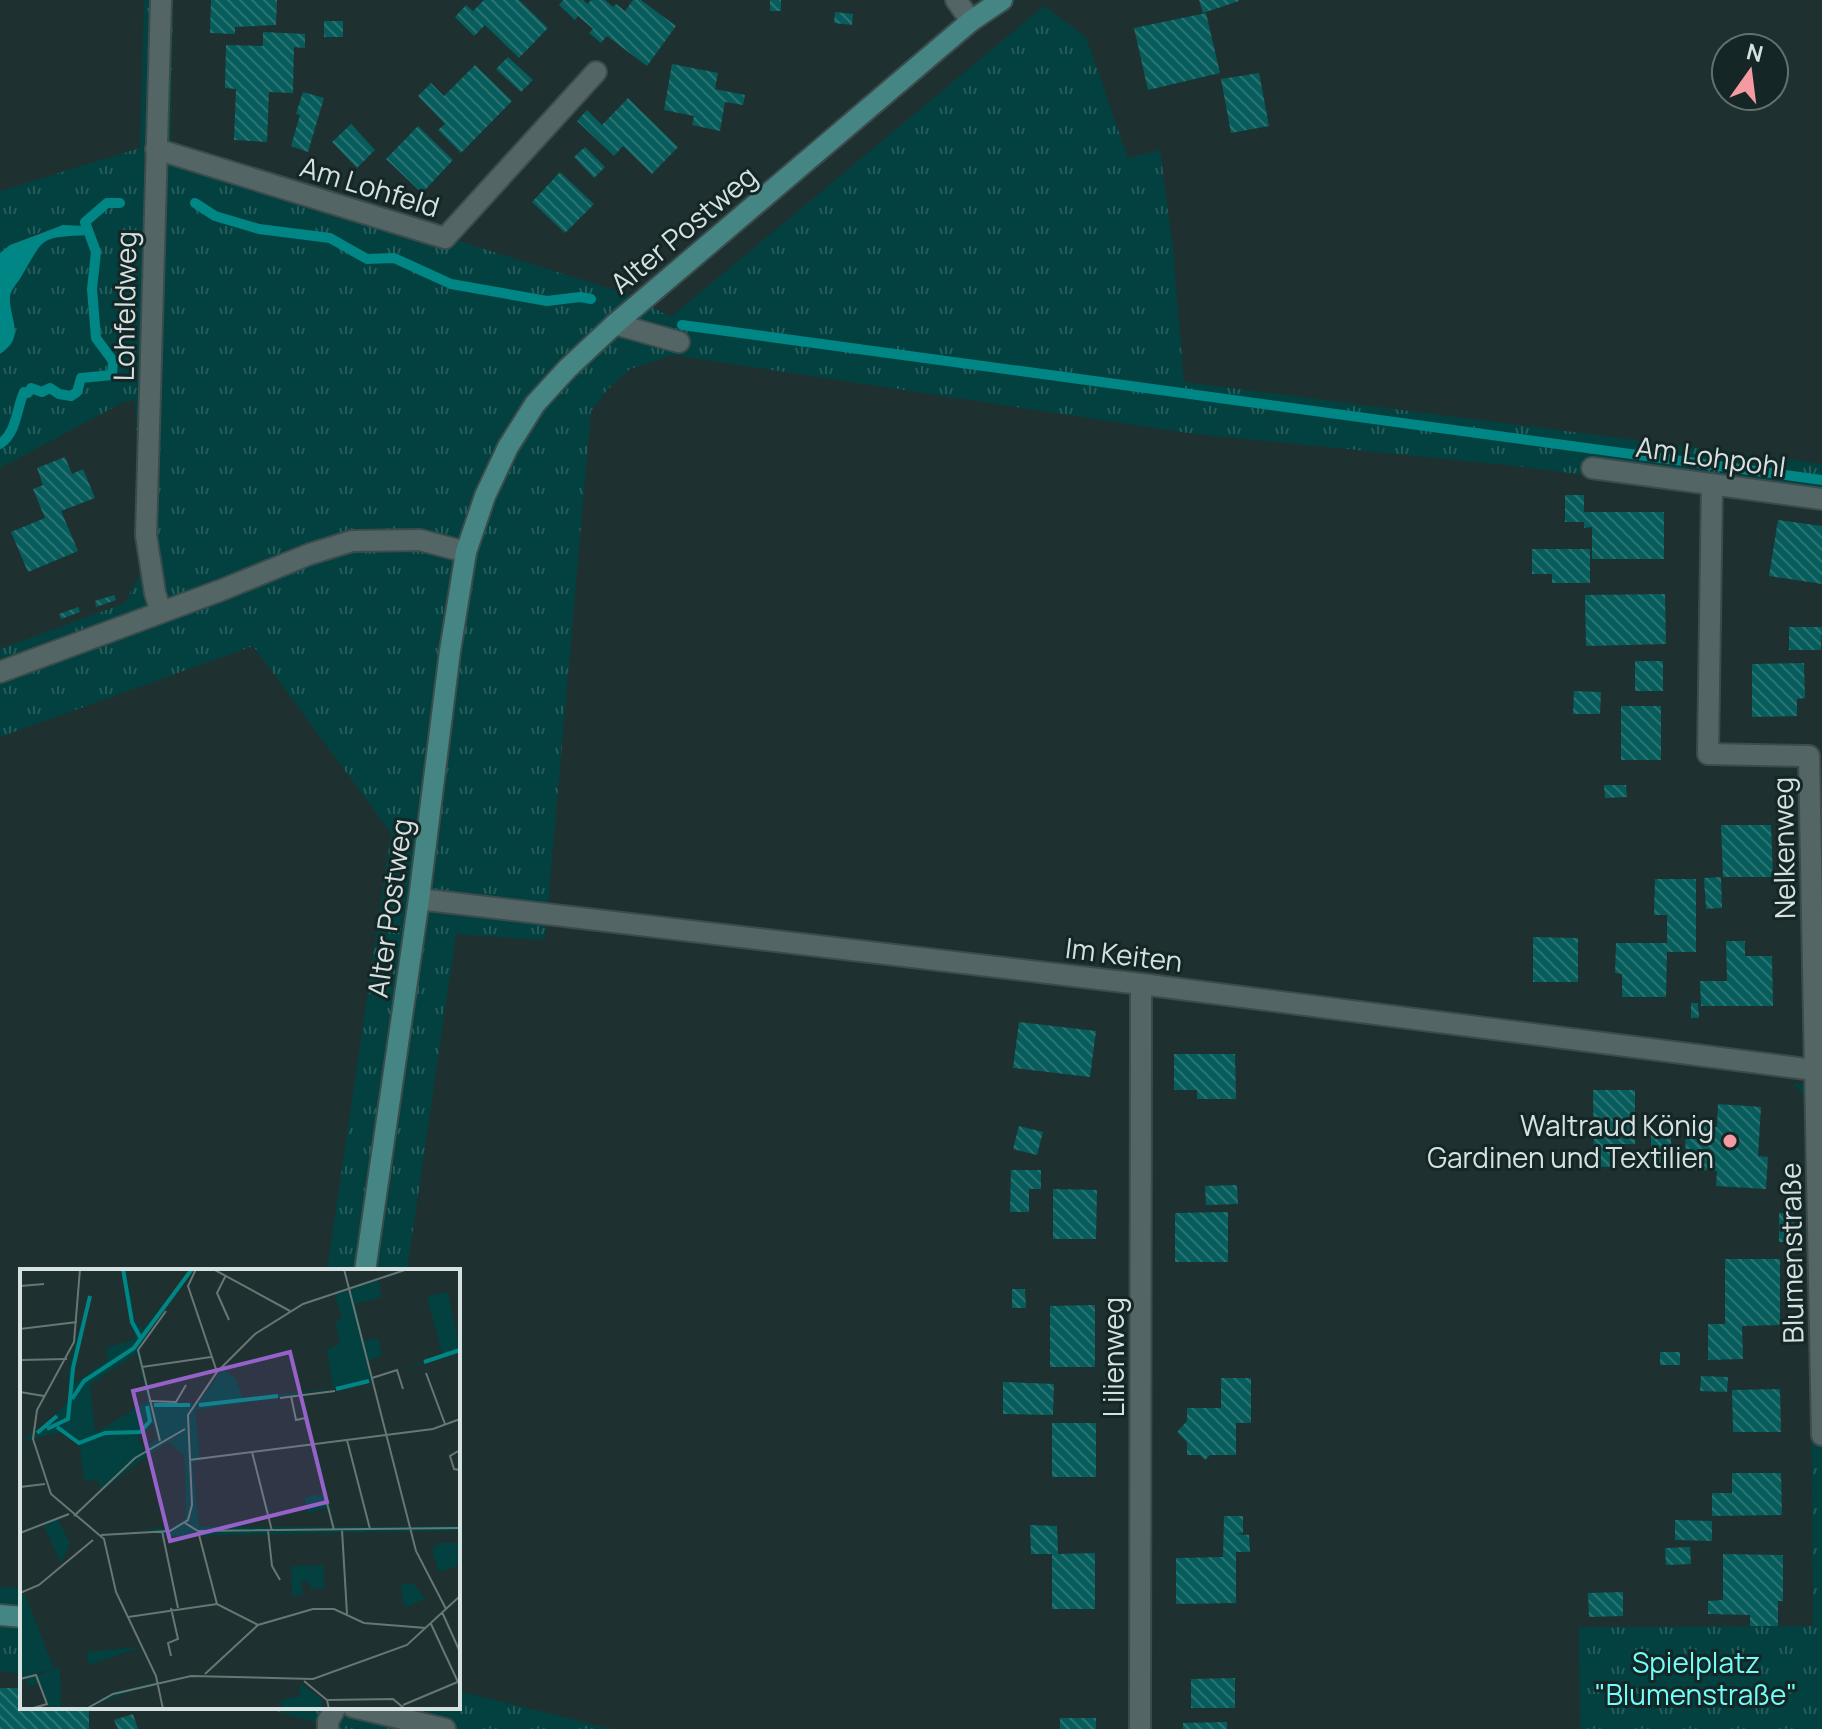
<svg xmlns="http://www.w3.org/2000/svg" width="1822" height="1729" font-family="Manrope,sans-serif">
<defs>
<pattern id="grass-tufts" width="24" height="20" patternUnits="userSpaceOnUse" patternTransform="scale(2)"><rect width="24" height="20" fill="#024140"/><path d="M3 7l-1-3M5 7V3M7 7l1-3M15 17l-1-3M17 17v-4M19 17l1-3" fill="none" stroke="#265c5b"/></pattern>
<pattern id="building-back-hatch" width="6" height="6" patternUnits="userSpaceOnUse" patternTransform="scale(2)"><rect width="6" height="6" fill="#075d5c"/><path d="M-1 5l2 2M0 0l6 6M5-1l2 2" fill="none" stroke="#2a7473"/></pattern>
</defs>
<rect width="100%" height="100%" fill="#1e302f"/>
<g fill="url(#grass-tufts)">
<path d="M144 0H173L171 150 627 294 671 317 1044 6 1086 37 1128 158 1160 150 1173 249 1184 382 1822 464V506L1516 466 1188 433 673 355 630 369 608 389 591 411 545 940 456 934 407 1271H327L391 833 253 646 0 737V649L125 603 141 572 135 400 122 403 0 468V354L8 348 11 292 32 255 44 241 60 234 72 236 43 231 10 245 0 253V191L140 148Z"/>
<path d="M1793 1083 1822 1087V1729H1580L1579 1627 1813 1626 1809 1102Z"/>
<path d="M0 1587 22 1588V1674L0 1671Z"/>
<path d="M458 1691 612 1729H339L261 1707H458Z"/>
</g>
<path fill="#008684" d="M63 225 85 226 88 235C39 238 46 235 21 277 17 284 10 290 10 298 10 323 26 336 0 354V253L10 245Z"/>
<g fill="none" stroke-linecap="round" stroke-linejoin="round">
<g stroke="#008684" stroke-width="10">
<path d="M195 203 215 216 259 229 330 238 367 259 394 258 451 284 547 301 580 297 591 299"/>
<path d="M682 325 1822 480"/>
<path d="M0 444C17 432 16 410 24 392L28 393 31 388 42 392 50 388 59 394 71 396 77 392 81 378 112 375 113 361 96 338 92 289 96 252 85 222 107 203H120"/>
</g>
</g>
<g fill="url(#building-back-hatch)">
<path d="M211 0H277L276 25 235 27V34L210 33Z"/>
<path d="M484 0H519L548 28 519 58 485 25 474 36 455 17 466 5 473 11Z"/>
<path d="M563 0H583L588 4 591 0H605L613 7 616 4 625 11 633 0H641L676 26 647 66 607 36 601 43 589 33 593 29 578 16 575 20 559 5Z"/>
<rect x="770" y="0" width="11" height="11"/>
<path d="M1199 0H1239V1L1203 13Z"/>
<path d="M835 12 853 14 852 25 834 23Z"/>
<path d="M1206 13 1220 73 1148 90 1134 28Z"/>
<rect x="324" y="21" width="19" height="16"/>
<path d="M263 32 305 34V48L294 47 293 93 269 92 267 142 234 140 236 89 225 88 226 45 263 46Z"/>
<path d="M508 57 533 80 521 92 496 69Z"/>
<path d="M672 64 718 73 715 89 745 95 743 105 725 102 720 131 692 125 694 116 664 110Z"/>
<path d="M475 65 512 101 461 153 438 130 445 124 418 96 431 83 444 96Z"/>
<path d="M1259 73 1269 126 1231 133 1221 79Z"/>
<path d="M303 92 324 98 308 152 291 146 300 115 296 114Z"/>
<path d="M628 98 678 147 652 174 623 146 614 156 577 121 587 110 602 125Z"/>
<path d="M351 124 375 150 357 168 332 142Z"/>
<path d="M418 126 453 160 422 193 386 159Z"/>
<path d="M585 147 605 167 594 178 574 157Z"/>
<path d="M560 172 594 204 565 233 532 202Z"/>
<path d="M65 457 72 474 83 469 95 498 61 511 78 551 28 572 11 532 45 518 33 489 43 485 37 468Z"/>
<path d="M1565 495H1584V512H1664V559H1592V527L1584 528V522H1565Z"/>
<path d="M1778 520 1822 526V584L1769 576Z"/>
<path d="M1532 549H1590V583H1552V574H1532Z"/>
<path d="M1665 594 1666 644 1586 646 1585 595Z"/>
<path d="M114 595 116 600 96 607 95 601Z"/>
<path d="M78 607 80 612 61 619 59 614Z"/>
<path d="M1789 627H1822L1821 650H1789Z"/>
<rect x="1635" y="661" width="28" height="30"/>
<path d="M1804 663 1805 698 1797 699V716L1752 717V664Z"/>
<path d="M1574 691 1601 692 1600 714H1573Z"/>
<rect x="1621" y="706" width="40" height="54"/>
<path d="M1604 785H1626L1627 797 1605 798Z"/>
<path d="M1721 825H1771L1773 877H1723Z"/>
<path d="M1721 877 1722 908 1706 909 1704 878Z"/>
<path d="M1655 879H1696V952H1667L1666 997H1622V974L1615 973 1616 943H1667V915H1654Z"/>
<path d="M1533 937 1578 938V982H1533Z"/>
<path d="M1726 941H1745V956H1772L1773 1006H1701L1700 981H1727Z"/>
<path d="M1691 1003H1698L1699 1018H1691Z"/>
<path d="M1019 1022 1096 1031 1090 1077 1013 1068Z"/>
<path d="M1174 1054H1235L1236 1099H1197V1090H1174Z"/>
<path d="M1593 1090H1635V1144H1615V1167H1594Z"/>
<path d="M1718 1104 1761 1107 1758 1156 1768 1157 1766 1189 1716 1186 1717 1171 1686 1169 1685 1124 1717 1127Z"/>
<path d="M1019 1126 1043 1132 1037 1155 1013 1149Z"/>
<path d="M1651 1128 1671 1129V1168H1651Z"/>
<path d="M1011 1170H1041V1189H1029V1212H1010Z"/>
<path d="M1237 1185 1238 1204 1206 1205 1205 1186Z"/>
<path d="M1053 1189 1097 1190 1096 1239H1053Z"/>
<path d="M1228 1212V1262H1175V1213Z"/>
<rect x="1779" y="1213" width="15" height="29"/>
<path d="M1725 1259H1780V1325L1742 1326 1743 1359 1708 1360V1324H1725Z"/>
<path d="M1012 1289H1025L1026 1308H1012Z"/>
<path d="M1095 1305V1367H1050V1306Z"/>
<rect x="1660" y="1352" width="20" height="13"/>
<path d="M1701 1376 1728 1377 1727 1392 1700 1391Z"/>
<path d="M1221 1378H1251V1423H1236V1455H1210L1205 1460 1200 1455H1187V1442L1177 1432 1187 1421V1408H1221Z"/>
<path d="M1003 1382 1054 1384 1053 1415 1003 1414Z"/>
<path d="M1780 1389 1781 1432H1733L1732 1390Z"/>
<rect x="1052" y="1423" width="44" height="54"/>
<path d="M1732 1473H1781L1782 1515 1712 1516V1493H1732Z"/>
<path d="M1224 1516H1243V1533L1234 1534 1249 1535 1250 1552H1236V1603L1176 1604V1558L1223 1557Z"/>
<path d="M1675 1520 1712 1521V1541L1675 1540Z"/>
<path d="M1030 1525 1057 1526 1058 1554 1095 1553V1609H1052V1554H1031Z"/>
<path d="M1690 1547 1691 1564 1666 1565 1665 1548Z"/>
<path d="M1723 1554 1783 1555V1601H1778V1626H1750V1615L1708 1614V1601L1723 1600Z"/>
<path d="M1623 1592V1616L1589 1617 1588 1593Z"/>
<path d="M1235 1678V1708H1191V1679Z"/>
<path d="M0 1688H22V1707H89V1729H0Z"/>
<path d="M133 1714 138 1729H118L114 1720Z"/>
<rect x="1060" y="1718" width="36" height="11"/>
<path d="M1227 1722V1729H1183V1723Z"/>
</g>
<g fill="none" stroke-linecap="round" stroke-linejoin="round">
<defs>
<g id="street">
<path d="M161 0 146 535 155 593 161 612"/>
<path d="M956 0 971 21"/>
<path d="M156 149 445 238 596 72"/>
<path d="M615 324 679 342"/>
<path d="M1592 468 1822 499"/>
<path d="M1712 484 1708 754 1809 756 1822 1435"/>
<path d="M0 672 219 591 310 554 352 541 420 540 466 552"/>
<path d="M419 899 1141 984 1822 1071"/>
<path d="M353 1707 445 1729"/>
<path d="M328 1729V1721L336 1707"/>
<path d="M1140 1729 1141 984"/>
</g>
<g id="secondary">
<path d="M365 1271 419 899 450 651 466 552 485 496 508 447 535 404 567 369 615 324 971 21 1002 0"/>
<path d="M0 1615 22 1617"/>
</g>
</defs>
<use href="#street" stroke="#3c4c4c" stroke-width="24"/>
<use href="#secondary" stroke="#3c4c4c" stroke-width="24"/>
<use href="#street" stroke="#536665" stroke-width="20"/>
<use href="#secondary" stroke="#458685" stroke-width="20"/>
</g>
<circle fill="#f49aa3" stroke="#142625" stroke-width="3" cx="1730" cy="1141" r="8"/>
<g text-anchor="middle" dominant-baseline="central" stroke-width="6" stroke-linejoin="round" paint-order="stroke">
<g font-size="28" fill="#d6e1e1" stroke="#142625">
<text transform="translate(370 186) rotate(17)">Am Lohfeld</text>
<text transform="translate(683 229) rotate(-40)">Alter Postweg</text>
<text transform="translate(124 306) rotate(-89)">Lohfeldweg</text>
<text transform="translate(1711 456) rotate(8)">Am Lohpohl</text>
<text transform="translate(1783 848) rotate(-91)">Nelkenweg</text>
<text transform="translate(389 908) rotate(-82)">Alter Postweg</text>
<text transform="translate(1124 954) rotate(7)">Im Keiten</text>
<text transform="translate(1791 1253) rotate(-91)">Blumenstraße</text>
<text transform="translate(1113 1357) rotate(-90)">Lilienweg</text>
</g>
<g font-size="28" fill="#d6e1e1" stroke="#142625" text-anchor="end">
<text x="1714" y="1125">Waltraud König<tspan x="1714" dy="32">Gardinen und Textilien</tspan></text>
</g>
<g font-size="28" fill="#73fdfa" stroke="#142625">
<text x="1696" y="1662">Spielplatz<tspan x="1696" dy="32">"Blumenstraße"</tspan></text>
</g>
</g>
<g transform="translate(20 1269)">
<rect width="440" height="440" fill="#1e302f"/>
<path d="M101 0H106L115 52 127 66 119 78 131 132 177 135 203 100 216 110 223 130 313 119 307 81 320 74 315 52 322 50 315 26 358 11 362 28 335 35 344 72 358 69 362 87 349 91 351 114 175 141 180 192 172 194 179 258H313L308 239 288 244 284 229 304 224 293 179 296 177 315 258 440 257V262L145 267 126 260 153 258 166 249 165 195 164 186 148 173 126 188 124 180 137 169 133 154 121 165 60 178 42 163 0 173 27 156 49 130 48 103 61 52 54 115 88 91 86 79 115 70ZM117 84 128 132 75 164 70 116ZM428 23 440 82 381 102 422 84 407 27ZM419 274H440V296L419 303 412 281ZM304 296V319L291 320 289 312 281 313 283 326 272 327 271 297ZM381 315H394L406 330 384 339ZM119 378 128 398 135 414 63 440 93 424 134 413 119 379 69 396 66 383ZM40 398 41 439 30 440 18 415 8 418 6 410ZM280 414 302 430V438L263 439 260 431 280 427Z" fill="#024140" fill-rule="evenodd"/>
<path d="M172 0H175L125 66 121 62Z" fill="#024140"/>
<path d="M37 249 50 274 41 295 23 254ZM5 325 34 400 0 408V327Z" fill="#024140"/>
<path d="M117 166 126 188 80 223 79 211H64L60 178Z" fill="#024140"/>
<path fill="none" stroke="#008684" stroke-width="4" d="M103 0 112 53 120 68M404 93 440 81M316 120 349 112M52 130 64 112 114 79 172 0M134 136H170M179 136 258 127M37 158 59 174 85 164 120 163 130 152 127 137M27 160 48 150 53 99 70 27M17 164 37 147"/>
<path fill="none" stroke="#687776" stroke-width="2" d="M60 0 54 73 17 141 13 170 31 225 84 270 96 323 136 407 143 440M176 0 168 17 197 103M193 0 270 42M324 0 396 282 426 340M206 6 197 24 209 51M0 17 24 15M0 60 57 53M0 91 47 90M122 98 191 88M406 104 425 155M352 109 377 101 383 120M0 123 24 127M271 127 276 151 285 149 314 261M260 129 315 122M129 132 156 133 166 116M327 171 350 260M140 172 118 81 146 42M440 181 430 187 434 200 440 201M232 183 252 262M169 191 413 160 440 150M0 218 25 215M54 247 115 189 165 160M165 254 178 262 440 259M248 261 252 297 260 311M322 261 327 345M142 262 158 339M178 262 197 335M0 264 49 245M81 266 150 262 168 251 172 236 168 146 197 103 235 65 283 35 388 0M0 324 19 316 73 271M422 343 440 383M108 348 197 335 238 356M411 355 438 413M151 387 148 374 158 370 151 339M185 405 238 356 293 340H314L344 354 406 359M0 410 16 406 27 435 10 440M284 412 307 431 309 440M307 431 373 430 385 440M383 436 440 412M66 440 93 425 171 407 293 410 387 376 440 327"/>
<path fill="#9662c9" fill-opacity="0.15" stroke="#9662c9" stroke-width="4" d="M270 83 307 233 150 272 113 122Z"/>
<rect width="440" height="440" fill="none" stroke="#d6e1e1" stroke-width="4"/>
</g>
<g transform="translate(1750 72) rotate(14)"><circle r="38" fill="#142625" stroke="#627170" stroke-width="2"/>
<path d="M0-6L14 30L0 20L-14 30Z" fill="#f49aa3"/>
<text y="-12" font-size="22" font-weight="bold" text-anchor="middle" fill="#d6e1e1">N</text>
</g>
</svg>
